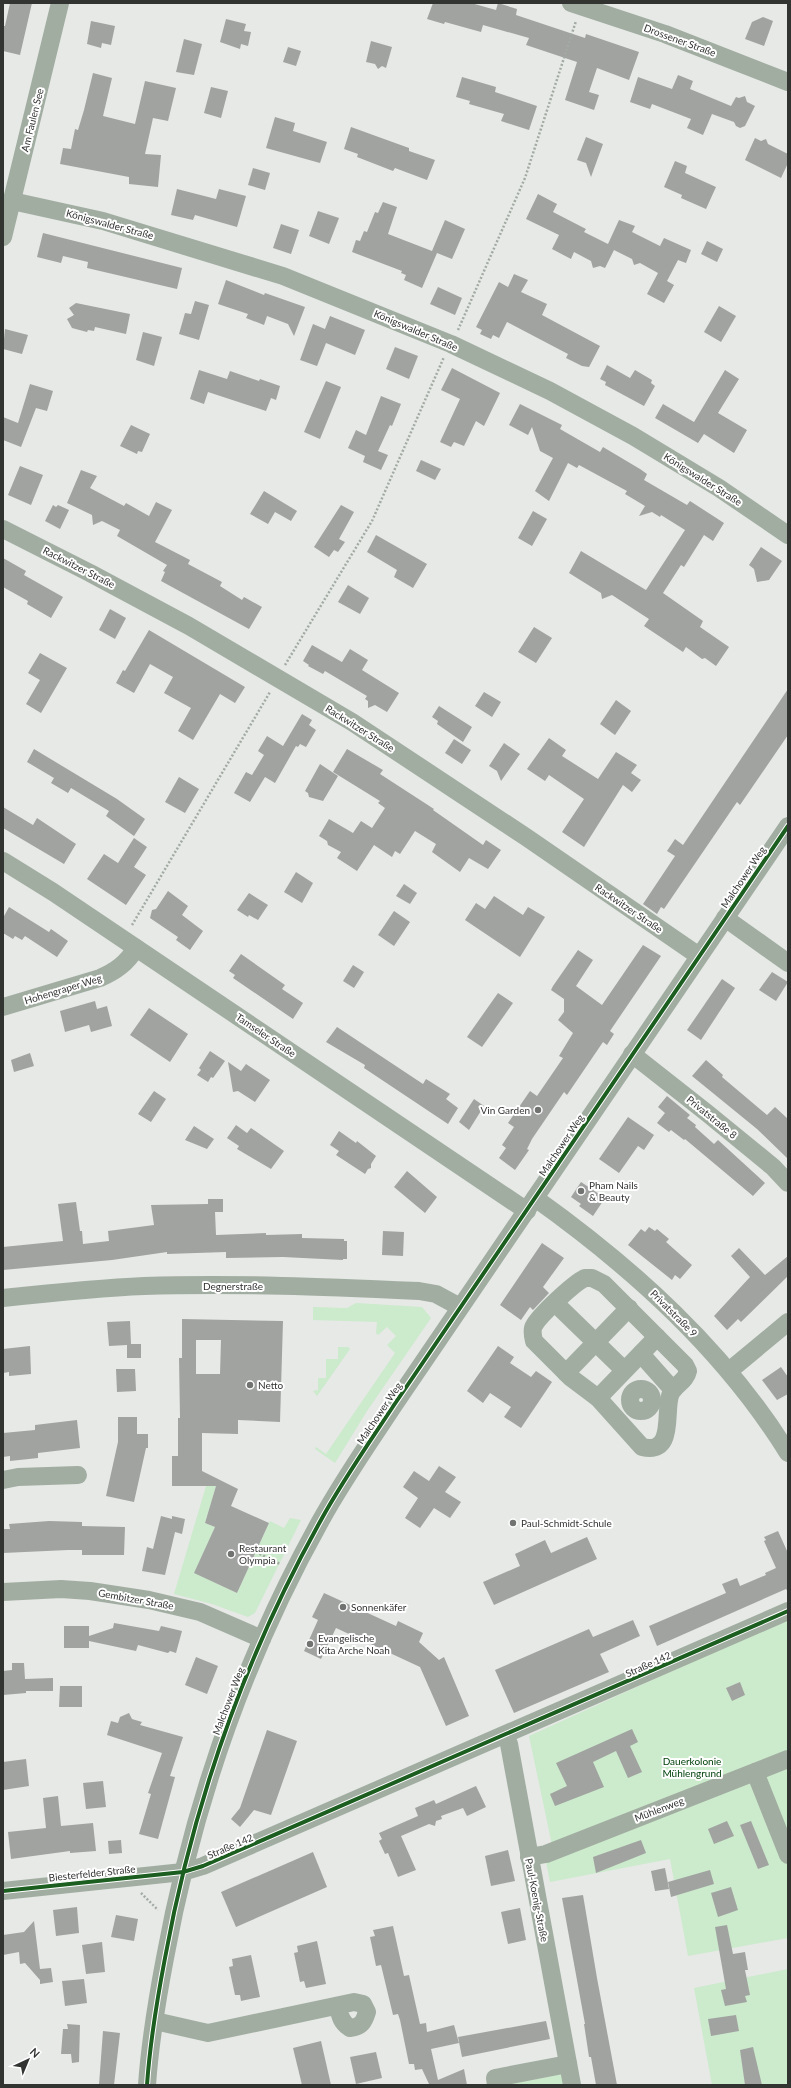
<svg xmlns="http://www.w3.org/2000/svg" width="791" height="2088" font-family="Lato,sans-serif">
<rect width="100%" height="100%" fill="#e6e9e6"/>
<g fill="#cceacc">
<path d="M356 1303 422 1307 431 1318 367 1411 335 1463 315 1449 316 1447 326 1454 395 1353 387 1345 396 1336 387 1327 378 1335 376 1333 377 1322 313 1320V1307L347 1308Z"/>
<path d="M338 1347H348L350 1349 317 1396 313 1391 318 1390V1378H326V1359H338Z"/>
<path d="M209 1476 218 1479 205 1523 215 1527 195 1573 237 1593 270 1521 284 1528 290 1518 301 1520 255 1613 248 1617 212 1604 174 1594Z"/>
<path d="M788 1618V1938L688 1956 670 1859 550 1882 543 1846 552 1845 529 1736Z"/>
<path d="M788 1969V2085H712L694 1988Z"/>
<path d="M562 2074 566 2085H506Z"/>
</g>
<g fill="#a1a3a1" fill-rule="evenodd">
<path d="M10 3H32L20 55 3 51V26H5Z"/>
<path d="M433 3H471L496 10 498 3 517 9 516 15 585 38 586 34 639 52 629 80 597 68 589 92 599 95 594 110 565 100 577 62 526 45 529 38 483 25 481 32 445 22 444 24 427 19Z"/>
<path d="M763 17 773 21 764 46 745 39 752 22Z"/>
<path d="M226 19 246 24 244 31 251 32 248 46 241 44 240 49 220 42Z"/>
<path d="M91 21 115 26 111 45 102 43 101 48 87 44Z"/>
<path d="M184 39 202 44 194 75 176 72Z"/>
<path d="M371 41 392 47 386 68 382 66 378 69 375 64 366 62Z"/>
<path d="M288 47 301 51 296 66 283 62Z"/>
<path d="M93 73 112 78 103 116 135 124 145 81 176 88 168 121 153 118 145 154 161 155 158 187 129 184V177L60 164 63 148 71 149 75 129 78 130 84 110Z"/>
<path d="M678 75 693 81 690 89 731 106 736 97 739 98 745 96 747 102 755 106 745 126 740 128 736 126 734 122 712 114 703 135 687 128 691 119 652 104 650 109 630 102 638 77 672 89Z"/>
<path d="M462 77 496 87 495 92 537 106 529 130 501 121 504 114 469 104 470 101 456 97Z"/>
<path d="M211 87 228 91 221 118 204 113Z"/>
<path d="M275 117 295 123 293 131 327 142 320 163 266 148Z"/>
<path d="M351 127 409 148V151L435 160 427 180 395 168 393 171 357 157 358 154 344 149Z"/>
<path d="M586 137 603 144 591 177 586 163 577 160Z"/>
<path d="M755 138 761 141 766 139 768 144 788 154V163L781 178 745 160Z"/>
<path d="M675 161 687 166 685 173 716 187 706 209 681 198 682 195 664 187Z"/>
<path d="M253 168 270 173 265 190 248 185Z"/>
<path d="M177 189 216 199 219 189 246 196 237 227 195 215 193 220 171 215Z"/>
<path d="M538 194 557 204 553 212 586 229 584 232 608 244 619 220 635 226 632 232 660 246 664 238 691 250 686 263 678 260 667 281 674 285 664 303 647 294 658 273 640 263 634 265 632 259 614 250 605 268 600 266 593 268 591 261 574 252 571 259 552 249 559 235 526 219Z"/>
<path d="M383 202 397 207 388 234 432 251 445 220 465 229 452 259 437 253 422 288 404 280 406 275 401 273 402 271 352 252 356 240 360 241 364 231 367 232 375 212 378 213Z"/>
<path d="M318 211 339 218 329 244 309 236Z"/>
<path d="M281 224 299 230 291 254 273 248Z"/>
<path d="M43 233 182 268 177 289 87 268 88 262 63 256 61 263 37 257Z"/>
<path d="M707 241 723 249 717 262 701 254Z"/>
<path d="M514 274 528 280 521 292 547 304 542 315 600 346 589 367 582 366 566 358 568 354 507 322 499 338 493 335 491 339 480 334 482 330 476 327 499 282 508 287Z"/>
<path d="M226 280 264 295 265 293 305 307 294 336 288 324 267 316 264 325 246 318 248 314 218 304Z"/>
<path d="M438 287 462 298 455 315 430 304Z"/>
<path d="M195 301 209 305 199 340 179 334 185 313 191 314Z"/>
<path d="M76 303 130 314 126 334 95 327 94 331 88 330 87 332 72 328 67 319 74 315 69 308Z"/>
<path d="M719 306 736 316 721 342 704 332Z"/>
<path d="M330 316 365 330 355 355 326 343 317 366 300 360 313 324 325 329Z"/>
<path d="M5 329 28 335 22 354 3 349Z"/>
<path d="M143 332 162 337 154 366 136 360Z"/>
<path d="M395 347 418 356 409 379 386 369Z"/>
<path d="M607 365 630 378 635 370 652 380 651 383 655 386 644 406 605 385 606 382 600 379Z"/>
<path d="M452 368 500 393 484 426 476 421 464 446 454 442 451 447 440 442 460 399 441 390Z"/>
<path d="M199 370 227 379 230 371 259 381 260 379 280 386 276 400 271 398 266 411 208 392 204 404 190 399Z"/>
<path d="M725 370 739 379 718 413 747 430 734 453 704 434 698 443 655 418 663 404 694 422Z"/>
<path d="M326 381 341 387 320 439 304 432Z"/>
<path d="M30 384 53 391 47 411 36 408 21 447 3 440V417L18 423Z"/>
<path d="M381 396 401 404 392 426 390 425 378 451 388 455 381 470 363 462 365 456 348 448 356 430 366 435Z"/>
<path d="M520 404 562 425 560 429 600 452 603 447 640 469 647 474 644 480 687 505 690 501 724 523 713 541 704 535 684 567 681 565 663 593 703 621 700 627 729 647 716 666 705 658 702 659 686 647 683 652 644 626 649 619 612 595 602 599 601 593 569 573 581 551 646 590 685 530 661 515 660 517 652 512 639 516 645 506 625 494 627 491 579 465 577 468 568 463 549 501 535 491 553 458 540 451 532 427 528 435 509 425Z"/>
<path d="M131 425 150 434 142 452 138 451 137 454 120 446Z"/>
<path d="M421 460 441 469 435 480 416 471Z"/>
<path d="M20 466 43 475 31 505 8 495Z"/>
<path d="M81 470 97 476 90 488 124 506 126 503 149 516 156 502 172 510 155 542 190 560 188 564 222 582 220 586 242 600 244 597 262 607 249 629 161 581 165 572 163 571 167 565 117 536 120 530 102 521 93 525 92 515 67 503Z"/>
<path d="M264 491 297 511 291 521 275 512 268 524 250 514Z"/>
<path d="M53 505 56 507 58 505 69 510 60 529 45 521Z"/>
<path d="M341 505 354 512 339 539 345 542 338 552 334 550 329 557 314 547Z"/>
<path d="M533 511 547 519 532 546 518 538Z"/>
<path d="M376 535 427 564 413 588 394 577 397 570 367 552Z"/>
<path d="M761 547 782 561 769 580 757 582 754 569 749 565Z"/>
<path d="M3 558 26 571 24 575 63 597 51 618 27 604 28 601 3 587Z"/>
<path d="M348 585 369 598 360 614 338 602Z"/>
<path d="M110 609 126 618 115 639 99 630Z"/>
<path d="M534 627 552 638 536 663 518 652Z"/>
<path d="M149 630 245 687 235 703 220 694 193 740 178 731 191 708 164 693 173 677 150 664 134 693 116 683 123 670 125 671Z"/>
<path d="M312 645 342 662 350 649 368 660 362 670 399 693 387 712 375 705 368 708V701L365 699 367 696 325 671 323 674 308 666 309 665 303 661Z"/>
<path d="M40 653 67 668 41 713 26 704 40 680 28 673Z"/>
<path d="M788 689V735L740 805 737 802 664 909 661 907 657 914 643 904 675 856 667 851 675 839 683 845Z"/>
<path d="M484 692 501 702 492 717 475 706Z"/>
<path d="M616 700 631 711 615 735 600 724Z"/>
<path d="M439 706 472 727 463 742 437 724 438 721 432 717Z"/>
<path d="M302 714 312 720 309 725 316 730 306 747 300 744 298 747 296 746 275 783 265 777 250 802 234 793 246 772 252 775 264 755 258 751 267 736 283 746Z"/>
<path d="M549 738 566 750 562 756 598 779 616 752 637 765 631 773 641 780 632 792 623 785 584 847 562 832 584 799 549 775 545 781 527 769Z"/>
<path d="M454 739 471 750 462 764 445 753Z"/>
<path d="M504 743 520 754 501 781 497 771 489 766Z"/>
<path d="M34 749 117 799 145 819 134 836 106 816 109 811 71 788 68 793 51 783 54 778 27 762Z"/>
<path d="M347 749 383 770 380 774 434 809 433 810 483 845 486 840 501 850 488 869 469 858 460 872 432 852 436 844 415 831 400 854 395 851 392 857 374 845 357 871 337 858 341 852 328 845 327 841 319 836 329 819 353 833 361 821 372 828 385 808 378 803 380 801 333 772Z"/>
<path d="M320 764 338 776 323 801 309 797 308 793 305 791Z"/>
<path d="M179 777 199 789 185 813 165 802Z"/>
<path d="M3 807 33 825 37 818 76 844 64 864 3 828Z"/>
<path d="M134 838 147 847 134 867 146 875 126 905 87 879 104 854 118 863Z"/>
<path d="M296 872 313 883 302 903 284 892Z"/>
<path d="M404 884 417 893 410 904 396 896Z"/>
<path d="M168 891 188 906 182 915 203 931 190 950 176 940 178 937 150 918 152 910 156 909Z"/>
<path d="M249 893 268 905 258 920 249 915 248 917 237 910Z"/>
<path d="M494 896 523 915 528 907 545 917 520 957 465 920 476 903 485 909Z"/>
<path d="M9 907 49 932 51 929 68 941 57 957 25 936 22 940 15 936 13 939 3 933V918Z"/>
<path d="M394 911 410 922 394 946 378 935Z"/>
<path d="M643 945 661 956 610 1031 614 1034 607 1045 603 1042 567 1095 564 1092 532 1139 527 1149 529 1150 515 1170 499 1158 506 1148 502 1145 514 1127 508 1123 530 1091 537 1096 563 1058 559 1056 573 1033 558 1020 564 1012V999L551 990 553 986 578 950 593 960 576 986 602 1005Z"/>
<path d="M241 954 285 985 282 989 303 1003 293 1019 233 978 235 975 229 971Z"/>
<path d="M353 965 364 972 354 988 343 981Z"/>
<path d="M772 972 788 982 776 1001 759 990Z"/>
<path d="M722 979 735 988 701 1040 687 1030Z"/>
<path d="M498 993 513 1003 482 1047 467 1037Z"/>
<path d="M95 1001 97 1009 107 1006 112 1026 91 1032 89 1025 65 1032 60 1011Z"/>
<path d="M149 1008 188 1034 170 1062 130 1035Z"/>
<path d="M337 1027 423 1084 426 1079 450 1094 446 1099 458 1108 448 1124 364 1068 365 1065 326 1042Z"/>
<path d="M210 1051 225 1061 213 1078 211 1077 208 1082 197 1075 201 1070 199 1068Z"/>
<path d="M30 1053 34 1066 14 1072 11 1060Z"/>
<path d="M706 1060 723 1075 722 1077 767 1115 775 1107 788 1119V1159L757 1129 692 1076Z"/>
<path d="M228 1062 241 1071 246 1064 270 1080 255 1102 238 1091 233 1092Z"/>
<path d="M154 1091 166 1099 151 1122 138 1114Z"/>
<path d="M667 1096 690 1115 687 1118 696 1125 695 1127 714 1144 718 1140 765 1183 753 1196 685 1139 684 1140 671 1130 669 1132 657 1123 665 1113 658 1107Z"/>
<path d="M474 1099 484 1106 469 1130 459 1122Z"/>
<path d="M628 1117 654 1135 644 1150 638 1146 619 1173 599 1159Z"/>
<path d="M236 1125 247 1133 251 1128 284 1151 271 1169 237 1149 239 1146 227 1138Z"/>
<path d="M194 1126 214 1139 207 1149 185 1140Z"/>
<path d="M339 1131 356 1143 357 1141 376 1156 371 1164V1168L368 1169 365 1174 336 1155 339 1151 330 1145Z"/>
<path d="M407 1171 437 1197 425 1213 394 1187Z"/>
<path d="M581 1182 605 1198 593 1216 579 1206 581 1204 571 1197Z"/>
<path d="M208 1199H223V1212H215L216 1235 266 1233V1235L302 1234V1238L344 1239V1241H347V1259H343V1260L283 1257 226 1258V1252L167 1254V1252L112 1260 3 1270V1247L63 1241 58 1204 76 1202 80 1231H82L83 1244 109 1241 108 1231 154 1225 151 1205 208 1204Z"/>
<path d="M649 1227 655 1231 657 1229 669 1239 666 1242 692 1265 680 1279 675 1275 672 1280 628 1245 641 1229 645 1232Z"/>
<path d="M383 1231 404 1232 403 1256 382 1255Z"/>
<path d="M542 1243 564 1258 543 1287 549 1293 533 1310 530 1307 521 1320 500 1305Z"/>
<path d="M739 1248 765 1275 788 1256V1276L741 1322 738 1319 727 1330 714 1316 750 1277 731 1256Z"/>
<path d="M182 1319 283 1321 280 1422 238 1420V1434L202 1433V1471L238 1489 231 1506 269 1523 237 1593 194 1573 215 1527 205 1523 216 1486H172V1456H178V1418H180L179 1358H182ZM196 1340H221L220 1374H196Z"/>
<path d="M130 1321 131 1344H141V1358H127V1345L109 1346 107 1322Z"/>
<path d="M30 1346 31 1374 9 1376V1372L3 1373V1349Z"/>
<path d="M498 1346 514 1357 510 1363 531 1377 536 1371 552 1382 521 1428 504 1417 511 1407 490 1393 483 1403 467 1391Z"/>
<path d="M781 1367 788 1377V1394L777 1400 762 1380Z"/>
<path d="M116 1369H135L136 1391 117 1392Z"/>
<path d="M118 1417H137V1434H148V1448H146L134 1502 106 1496 118 1442Z"/>
<path d="M77 1420 80 1448 38 1453V1458L10 1461V1456L3 1457V1433L35 1430V1425Z"/>
<path d="M439 1466 456 1477 445 1492 461 1502 450 1518 434 1508 420 1528 405 1518 418 1498 403 1487 414 1471 429 1481Z"/>
<path d="M161 1516 172 1519V1516L185 1519 182 1534 175 1532 165 1575 142 1571 147 1547 153 1549Z"/>
<path d="M49 1521 82 1522V1526L125 1527 124 1555H82V1550H68L3 1553V1529H10L9 1524Z"/>
<path d="M778 1531 788 1553V1592L786 1589 657 1646 649 1626 726 1593 722 1584 737 1578 740 1586 766 1575 765 1573 776 1568 764 1541 766 1540 764 1537Z"/>
<path d="M587 1537 597 1559 494 1605 483 1582 520 1566 515 1554 545 1540 551 1553Z"/>
<path d="M324 1593 396 1626 398 1621 423 1633 419 1642 439 1660 444 1657 469 1716 446 1726 420 1667 336 1628 321 1659 304 1651 318 1620 312 1617Z"/>
<path d="M633 1620 640 1636 600 1654 609 1672 514 1713 495 1670 589 1629 593 1637Z"/>
<path d="M114 1623 159 1631 161 1626 182 1631 176 1653 170 1651 168 1653 138 1645 136 1651 89 1641V1648H64V1626H89V1636L113 1628Z"/>
<path d="M196 1657 218 1666 207 1694 185 1685Z"/>
<path d="M12 1663H24L25 1679 53 1678V1691H26V1693L3 1695V1671L12 1670Z"/>
<path d="M740 1682 745 1695 732 1701 726 1688Z"/>
<path d="M60 1686H82V1707H59Z"/>
<path d="M129 1713 132 1719 142 1722 140 1725 183 1737 170 1776 175 1777 158 1839 139 1834 151 1794 148 1793 162 1753 107 1735 111 1721 118 1723 120 1717Z"/>
<path d="M632 1729 638 1742 630 1746 642 1772 628 1778 616 1751 593 1762 604 1787 555 1806 550 1794 567 1786 556 1763Z"/>
<path d="M267 1730 297 1741 271 1815 254 1810 240 1827 231 1819 240 1808Z"/>
<path d="M26 1759 29 1786 3 1790V1762Z"/>
<path d="M103 1781 106 1807 86 1809 83 1783Z"/>
<path d="M476 1786 486 1807 467 1816 463 1808 441 1816 442 1819 436 1821 435 1826 429 1824 401 1836 416 1870 398 1877 388 1853 385 1854 379 1841 382 1839 379 1833 418 1816 415 1808 434 1800 436 1804Z"/>
<path d="M58 1796 61 1826 93 1823 96 1851 70 1853V1851L11 1859 8 1832 46 1828 43 1798Z"/>
<path d="M727 1821 734 1836 714 1844 708 1829Z"/>
<path d="M751 1821 769 1865 758 1869 740 1825Z"/>
<path d="M121 1840 122 1853 109 1854 108 1841Z"/>
<path d="M641 1840 646 1853 596 1873 593 1857Z"/>
<path d="M508 1850 515 1881 491 1886 485 1856Z"/>
<path d="M313 1852 327 1887 236 1927 221 1892Z"/>
<path d="M665 1868 669 1889 655 1891 651 1871Z"/>
<path d="M710 1870 714 1884 671 1897 668 1882Z"/>
<path d="M731 1887 738 1910 718 1917 711 1893Z"/>
<path d="M583 1895 597 1978 617 2085H596L591 2057H589L584 2024H585L562 1898Z"/>
<path d="M77 1907 79 1933 56 1936 53 1910Z"/>
<path d="M520 1908 526 1940 508 1944 501 1912Z"/>
<path d="M116 1915 138 1919 134 1941 111 1937Z"/>
<path d="M34 1921 40 1969 51 1968 53 1982 40 1984V1980L25 1963 20 1964 19 1952 3 1955V1935L24 1932Z"/>
<path d="M727 1925 733 1954 745 1952 748 1970H745L750 1995 745 1996 747 2002 725 2006 721 1990 726 1989 715 1927Z"/>
<path d="M393 1926 404 1976 409 1975 420 2024 426 2023 427 2032 454 2025 459 2043 431 2049 438 2080 464 2069 467 2085H426L429 2084 422 2069 415 2070 414 2064H409L400 2020 398 2014 393 2015 381 1965 376 1966 370 1937 375 1936 373 1930Z"/>
<path d="M317 1941 326 1984 306 1988 304 1981 300 1982 294 1953 298 1952 297 1946Z"/>
<path d="M102 1942 105 1972 86 1974 82 1945Z"/>
<path d="M251 1955 260 1997 241 2001 240 1995H235L229 1967 233 1966 232 1959Z"/>
<path d="M84 1979 87 2003 65 2006 62 1981Z"/>
<path d="M736 2015 739 2031 711 2036 708 2019Z"/>
<path d="M546 2021 550 2039 462 2057 458 2037Z"/>
<path d="M67 2024 80 2025 79 2062 72 2063 71 2054H61L63 2029H68Z"/>
<path d="M103 2031 120 2033 114 2085H99Z"/>
<path d="M321 2041 331 2085H302L293 2048Z"/>
<path d="M753 2047 762 2085H745L740 2050Z"/>
<path d="M376 2052 382 2078 356 2084 350 2057Z"/>
</g>
<g fill="none" stroke-linecap="round" stroke-linejoin="round">
<g stroke="#a3aaa3" stroke-width="2.5" stroke-dasharray="2 2" stroke-linecap="butt">
<path d="M458 330 525 178 576 21"/>
<path d="M285 665 372 521 444 357"/>
<path d="M132 925 270 692"/>
<path d="M256 1552 280 1564"/>
<path d="M141 1893 158 1910"/>
</g>
<g stroke="#a2ada2" stroke-width="18">
<path d="M571 3 665 34 788 82"/>
<path d="M12 201 103 221 283 276 451 344 550 391 633 436 719 488 788 535"/>
<path d="M3 237 60 3"/>
<path d="M3 529 90 573 189 626 352 722 526 837 699 956"/>
<path d="M3 861 53 892 527 1211"/>
<path d="M725 918 788 963"/>
<path d="M3 1007 100 978C116 971 127 963 136 948"/>
<path d="M632 1054 707 1113 773 1167 788 1183"/>
<path d="M535 1198C633 1268 724 1350 788 1453"/>
<path d="M585 1278H592L604 1284 685 1365 688 1371C686 1381 676 1384 671 1393 663 1409 677 1455 642 1447L598 1398 570 1377 534 1341C533 1337 532 1333 533 1328 536 1318 574 1283 585 1278Z"/>
<path d="M3 1298C50 1293 97 1288 144 1286 236 1283 328 1287 419 1291L436 1294 460 1307"/>
<path d="M555 1303 624 1370"/>
<path d="M641 1354 673 1390"/>
<path d="M729 1371 788 1322"/>
<path d="M566 1373 629 1308"/>
<circle cx="641" cy="1400" r="11"/>
<path d="M598 1398 657 1337"/>
<path d="M3 1480 18 1477 78 1475"/>
<path d="M3 1592 61 1589 90 1591 149 1600 200 1612 262 1639"/>
<path d="M505 1736 509 1744 572 2085"/>
<path d="M755 1772 788 1855"/>
<path d="M529 1857 546 1854 788 1759"/>
<path d="M3 1891 183 1872 203 1866 788 1611"/>
<path d="M155 2021 208 2033 354 2002 363 2004 367 2012C364 2022 361 2027 350 2028 341 2022 340 2016 338 2006"/>
<path d="M147 2085C150 2042 157 2000 165 1958 193 1805 245 1656 321 1520 343 1480 369 1443 394 1405L788 826"/>
<path d="M496 2085 495 2078 568 2064"/>
</g>
<defs>
<g id="cycleway">
<path d="M3 1891 183 1872 203 1866 788 1611"/>
<path d="M147 2085C150 2042 157 2000 165 1958 193 1805 245 1656 321 1520 343 1480 369 1443 394 1405L788 826"/>
</g>
</defs>
<use href="#cycleway" stroke="#fff" stroke-width="6"/>
<use href="#cycleway" stroke="#1b5e20" stroke-width="4"/>
</g>
<g fill="#717371" stroke="#fff" stroke-width="1.5">
<circle cx="538" cy="1110" r="4"/>
<circle cx="581" cy="1191" r="4"/>
<circle cx="250" cy="1385" r="4"/>
<circle cx="513" cy="1523" r="4"/>
<circle cx="231" cy="1554" r="4"/>
<circle cx="343" cy="1607" r="4"/>
<circle cx="310" cy="1644" r="4"/>
</g>
<g text-anchor="middle" dominant-baseline="central" stroke-width="4" stroke-linejoin="round" paint-order="stroke">
<g font-size="10" fill="#323432" stroke="#fff">
<text transform="translate(680 40) rotate(20)">Drossener Straße</text>
<text transform="translate(32 120) rotate(-76)">Am Faulen See</text>
<text transform="translate(110 224) rotate(15)">Königswalder Straße</text>
<text transform="translate(416 330) rotate(23)">Königswalder Straße</text>
<text transform="translate(703 479) rotate(32)">Königswalder Straße</text>
<text transform="translate(79 567) rotate(27)">Rackwitzer Straße</text>
<text transform="translate(360 728) rotate(32)">Rackwitzer Straße</text>
<text transform="translate(743 877) rotate(-56)">Malchower Weg</text>
<text transform="translate(629 908) rotate(34)">Rackwitzer Straße</text>
<text transform="translate(63 989) rotate(-17)">Hohengraper Weg</text>
<text transform="translate(266 1035) rotate(34)">Tamseler Straße</text>
<text transform="translate(712 1117) rotate(39)">Privatstraße 8</text>
<text transform="translate(561 1145) rotate(-56)">Malchower Weg</text>
<text x="233" y="1286">Degnerstraße</text>
<text transform="translate(674 1313) rotate(45)">Privatstraße 9</text>
<text transform="translate(379 1413) rotate(-56)">Malchower Weg</text>
<text transform="translate(136 1599) rotate(10)">Gembitzer Straße</text>
<text transform="translate(648 1664) rotate(-24)">Straße 142</text>
<text transform="translate(228 1701) rotate(-69)">Malchower Weg</text>
<text transform="translate(659 1809) rotate(-21)">Mühlenweg</text>
<text transform="translate(230 1846) rotate(-23)">Straße 142</text>
<text transform="translate(92 1873) rotate(-6)">Biesterfelder Straße</text>
<text transform="translate(537 1900) rotate(79)">Paul-Koenig-Straße</text>
</g>
<g font-size="10" fill="#323432" stroke="#fff" text-anchor="start">
<text x="530" y="1110" text-anchor="end">Vin Garden</text>
<text x="589" y="1185">Pham Nails<tspan x="589" dy="12">&amp; Beauty</tspan></text>
<text x="258" y="1385">Netto</text>
<text x="521" y="1523">Paul-Schmidt-Schule</text>
<text x="239" y="1548">Restaurant<tspan x="239" dy="12">Olympia</tspan></text>
<text x="351" y="1607">Sonnenkäfer</text>
<text x="318" y="1638">Evangelische<tspan x="318" dy="12">Kita Arche Noah</tspan></text>
</g>
<g font-size="10" fill="#00410a" stroke="#fff">
<text x="692" y="1761">Dauerkolonie<tspan x="692" dy="12">Mühlengrund</tspan></text>
</g>
</g>
<rect width="791" height="2088" fill="none" stroke="#323432" stroke-width="8"/>
<g transform="translate(28 2060) rotate(44)" stroke="#ffffff" stroke-width="3" paint-order="stroke">
<path d="M0-3L7 15L0 10L-7 15Z" fill="#323432"/>
<text y="-6" font-size="11" font-weight="bold" text-anchor="middle" fill="#323432">N</text>
</g>
</svg>
